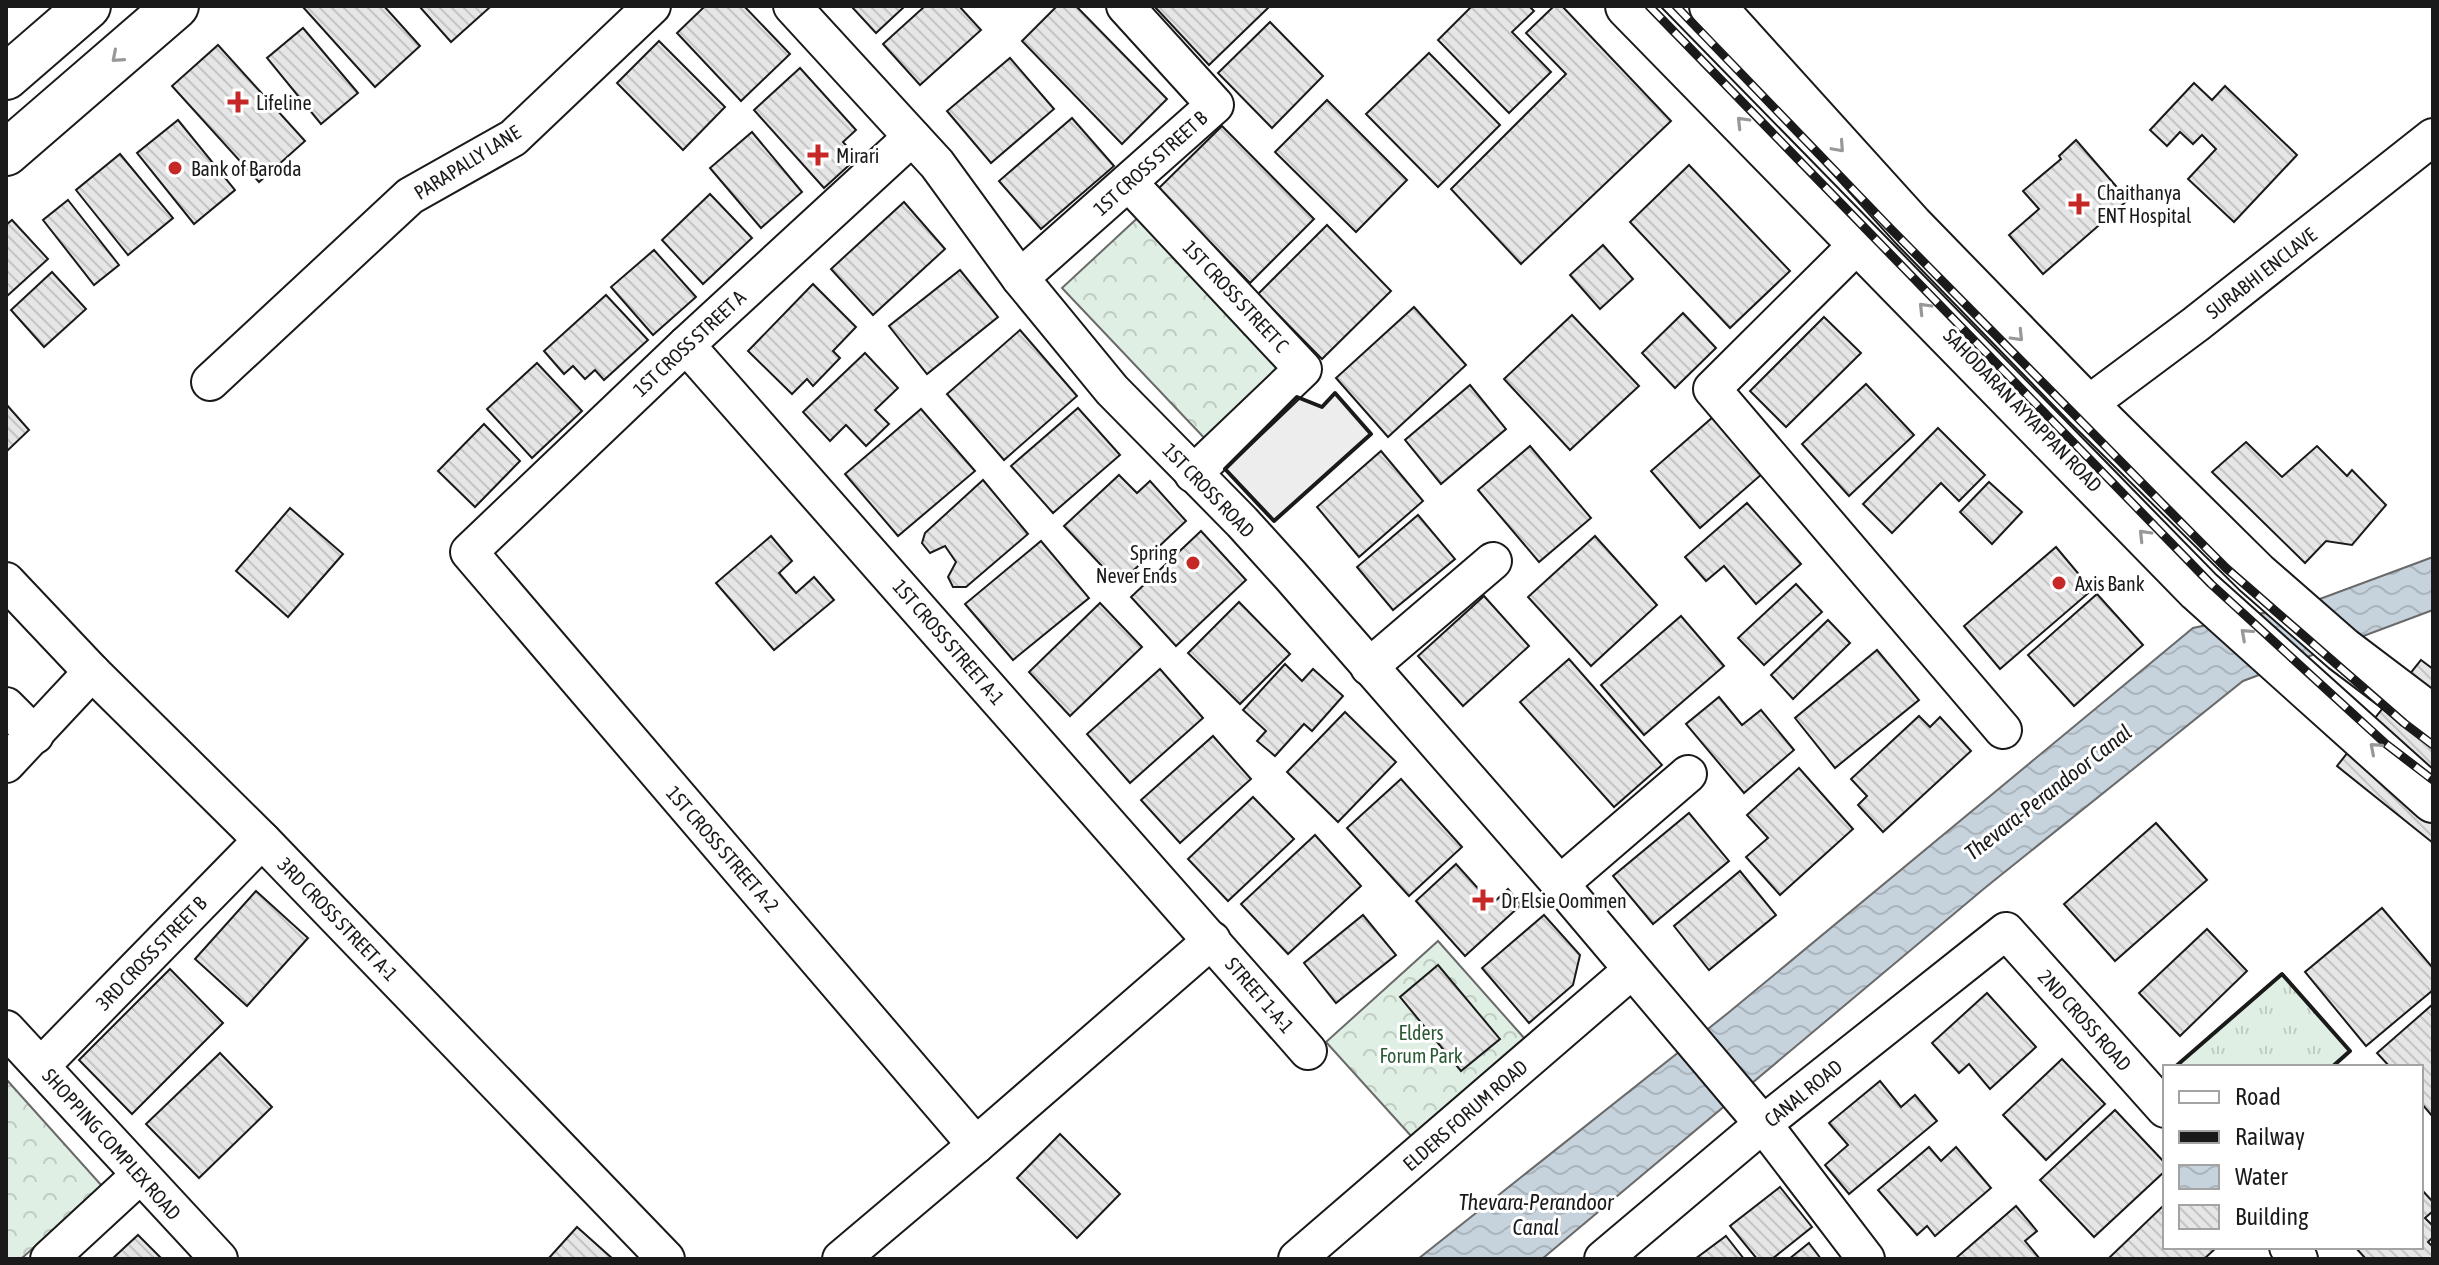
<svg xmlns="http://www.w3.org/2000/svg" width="2439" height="1265" font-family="'Asap Condensed',sans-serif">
<defs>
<pattern id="grass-tufts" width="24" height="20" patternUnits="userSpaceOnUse" patternTransform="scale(2)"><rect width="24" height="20" fill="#e0efe3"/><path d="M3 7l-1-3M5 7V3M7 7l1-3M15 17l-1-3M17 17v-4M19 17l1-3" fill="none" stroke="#c0ccc2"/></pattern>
<pattern id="forest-crowns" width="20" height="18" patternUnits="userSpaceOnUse" patternTransform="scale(2)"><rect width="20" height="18" fill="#e0efe3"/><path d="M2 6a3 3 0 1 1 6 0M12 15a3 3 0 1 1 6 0" fill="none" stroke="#c0ccc2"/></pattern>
<pattern id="water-waves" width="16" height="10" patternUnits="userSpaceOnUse" patternTransform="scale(2)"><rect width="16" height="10" fill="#c6d2dc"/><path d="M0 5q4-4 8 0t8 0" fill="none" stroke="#aab4bc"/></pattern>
<pattern id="building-back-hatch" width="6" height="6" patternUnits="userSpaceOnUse" patternTransform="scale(2)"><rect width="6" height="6" fill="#e6e6e6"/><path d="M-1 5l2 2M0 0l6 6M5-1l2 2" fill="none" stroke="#c5c5c5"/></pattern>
</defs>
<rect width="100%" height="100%" fill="#fff"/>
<path fill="url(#grass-tufts)" stroke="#6a6a6a" stroke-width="2" d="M2282 974 2350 1051 2332 1067H2175Z"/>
<g fill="url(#forest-crowns)" stroke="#6a6a6a" stroke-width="2">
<path d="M1144 212 1289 367 1210 444 1062 288Z"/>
<path d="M1438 941 1525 1039 1412 1137 1326 1042Z"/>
<path d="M6 1079 102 1186 21 1259H6Z"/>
</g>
<path fill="#ededed" stroke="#6a6a6a" stroke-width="2" d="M1335 393 1371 434 1274 521 1225 469 1297 397 1322 407Z"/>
<path fill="url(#water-waves)" stroke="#6a6a6a" stroke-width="2" d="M2433 557V610L2243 681 1986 887 1542 1259H1418L1728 1013 2193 628 2309 603Z"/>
<g fill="url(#building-back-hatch)" stroke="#1a1a1a" stroke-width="2">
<path d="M302 6H384L420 46 375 87Z"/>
<path d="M419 6H487L489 8 451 42Z"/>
<path d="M705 6H744L790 54 741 101 677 33Z"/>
<path d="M851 6H905L876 33Z"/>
<path d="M925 6H959L981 30 920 85 883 44Z"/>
<path d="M1057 6H1076L1167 99 1122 144 1022 41Z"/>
<path d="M1154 6H1270L1209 65Z"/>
<path d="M1472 6H1529L1534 11 1512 32 1551 72 1509 113 1438 40Z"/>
<path d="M1554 6H1562L1671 121 1521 264 1451 189 1566 74 1526 33Z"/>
<path d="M1270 22 1323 76 1272 128 1218 73Z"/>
<path d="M303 28 358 93 321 124 267 58Z"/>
<path d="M659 41 725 107 683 150 617 83Z"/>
<path d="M218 45 305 141 259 182 172 86Z"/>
<path d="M1429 53 1500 125 1438 187 1366 114Z"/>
<path d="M1010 58 1054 109 991 163 947 111Z"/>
<path d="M800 68 856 130 843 142 857 158 824 188 754 110Z"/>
<path d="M2194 83 2212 100 2225 86 2297 155 2234 222 2188 179 2216 149 2202 135 2193 144 2180 132 2167 146 2150 130Z"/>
<path d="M1327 100 1407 180 1356 232 1275 152Z"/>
<path d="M1072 118 1114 166 1041 229 999 181Z"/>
<path d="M178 120 235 190 194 224 137 153Z"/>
<path d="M1222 126 1314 219 1250 283 1158 189Z"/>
<path d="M752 132 802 192 761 228 710 168Z"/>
<path d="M2076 140 2128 200 2043 274 2009 235 2039 209 2023 191 2061 159 2059 156Z"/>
<path d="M120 154 173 218 128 255 76 190Z"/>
<path d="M1689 165 1790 271 1730 328 1630 222Z"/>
<path d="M710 194 752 238 703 284 662 240Z"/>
<path d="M68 200 119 265 94 285 43 220Z"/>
<path d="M904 202 945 249 873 315 831 269Z"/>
<path d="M12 220 48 259 6 297V225Z"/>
<path d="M1327 225 1391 291 1322 359 1258 294Z"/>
<path d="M1603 245 1633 279 1600 309 1570 275Z"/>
<path d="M654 250 696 297 653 335 611 287Z"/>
<path d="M960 270 998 317 927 374 889 326Z"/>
<path d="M52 272 86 309 44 347 11 310Z"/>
<path d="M813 284 856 327 833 351 840 358 813 386 807 379 792 394 748 351Z"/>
<path d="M606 295 648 340 604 380 595 370 585 379 573 366 564 374 544 351Z"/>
<path d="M1414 307 1466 365 1388 437 1336 378Z"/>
<path d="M1683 313 1716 348 1675 388 1642 353Z"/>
<path d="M1572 315 1639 386 1570 450 1504 379Z"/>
<path d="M1824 317 1861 353 1786 427 1750 391Z"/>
<path d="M1020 330 1077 396 1004 460 947 394Z"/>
<path d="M865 353 898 388 875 410 889 424 866 446 846 425 830 441 803 412Z"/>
<path d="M537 363 582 411 532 458 487 409Z"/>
<path d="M1866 384 1914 435 1849 496 1802 444Z"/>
<path d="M1470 385 1506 429 1441 484 1405 440Z"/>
<path d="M6 404 29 430 6 452Z"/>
<path d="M1078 408 1120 455 1053 513 1011 466Z"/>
<path d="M921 409 975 471 898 536 845 474Z"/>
<path d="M1713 417 1762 474 1700 528 1651 471Z"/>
<path d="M484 424 520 461 475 507 438 471Z"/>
<path d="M1938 428 1985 475 1959 501 1941 483 1892 533 1863 504Z"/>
<path d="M2246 442 2282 477 2317 446 2347 476 2352 470 2386 505 2352 545 2326 541 2305 563 2212 472Z"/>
<path d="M1530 446 1591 518 1539 562 1478 490Z"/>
<path d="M1381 451 1423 501 1359 557 1317 507Z"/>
<path d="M1119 475 1137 493 1150 481 1186 521 1119 584 1064 526Z"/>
<path d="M983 480 1028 534 966 587H953L948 577 956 562 945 546 930 553 922 543 925 533Z"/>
<path d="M1989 482 2022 512 1992 544 1960 512Z"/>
<path d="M1747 503 1801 564 1756 604 1724 566 1706 581 1685 557Z"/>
<path d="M290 508 343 554 288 617 236 571Z"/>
<path d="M1418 515 1455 559 1393 610 1357 567Z"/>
<path d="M1201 531 1246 580 1176 646 1131 597Z"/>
<path d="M771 536 792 561 779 573 796 593 814 577 834 600 774 650 716 583Z"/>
<path d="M1595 536 1657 605 1591 666 1528 597Z"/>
<path d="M1041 541 1089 598 1013 660 965 604Z"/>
<path d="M2056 547 2092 590 2000 669 1964 626Z"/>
<path d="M1796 584 1822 612 1764 665 1738 638Z"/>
<path d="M2097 594 2143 645 2074 706 2028 655Z"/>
<path d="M1484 596 1529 646 1463 706 1418 656Z"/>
<path d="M1239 602 1290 654 1240 704 1188 653Z"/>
<path d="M1100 603 1142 647 1070 716 1029 672Z"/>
<path d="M1681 616 1724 666 1644 735 1601 685Z"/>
<path d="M1828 620 1850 643 1793 699 1771 675Z"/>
<path d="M1877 650 1919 700 1835 768 1795 718Z"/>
<path d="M1569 659 1662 765 1614 807 1520 702Z"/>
<path d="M2421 660 2433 669V843L2337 766Z"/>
<path d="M1285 664 1302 681 1313 669 1343 696 1312 731 1304 724 1275 756 1257 741 1266 731 1243 710Z"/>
<path d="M1160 669 1203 718 1130 783 1087 734Z"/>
<path d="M1719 697 1742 725 1761 710 1794 750 1744 793 1686 724Z"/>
<path d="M1345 712 1396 762 1338 822 1287 772Z"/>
<path d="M1919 716 1930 727 1940 717 1971 751 1883 832 1858 805 1867 796 1851 779Z"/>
<path d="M1213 736 1251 779 1180 843 1141 800Z"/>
<path d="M1799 768 1853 829 1780 895 1746 857 1768 838 1747 815Z"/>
<path d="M1401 779 1462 847 1409 896 1347 828Z"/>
<path d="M1253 797 1294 839 1228 901 1188 859Z"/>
<path d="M1689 813 1729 861 1653 924 1613 876Z"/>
<path d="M2156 823 2207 880 2115 961 2064 904Z"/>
<path d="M1315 835 1361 886 1288 954 1241 904Z"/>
<path d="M1456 864 1492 904 1508 889 1521 905 1465 956 1416 901Z"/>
<path d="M1740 871 1776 915 1709 970 1674 926Z"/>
<path d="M256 891 308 938 247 1006 195 959Z"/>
<path d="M2382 908 2433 968V990L2366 1046 2305 972Z"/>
<path d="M1363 915 1396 955 1336 1003 1304 963Z"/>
<path d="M1544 915 1580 955 1573 985 1529 1023 1482 968Z"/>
<path d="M2207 929 2247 971 2180 1036 2139 993Z"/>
<path d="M1438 965 1500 1039 1461 1071 1400 997Z"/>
<path d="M170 969 223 1023 132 1114 79 1060Z"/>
<path d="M1987 993 2036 1047 1990 1089 1969 1064 1959 1073 1932 1043Z"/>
<path d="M2433 1004V1117L2421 1103V1067H2390L2377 1053Z"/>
<path d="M220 1053 272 1107 199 1178 146 1124Z"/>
<path d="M2062 1059 2105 1104 2046 1160 2003 1115Z"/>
<path d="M1880 1081 1901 1107 1915 1095 1937 1121 1849 1194 1825 1165 1848 1145 1829 1123Z"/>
<path d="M2115 1110 2165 1163V1171L2094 1237 2040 1180Z"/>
<path d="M1060 1134 1120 1194 1077 1238 1017 1178Z"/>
<path d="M1929 1147 1941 1161 1956 1147 1991 1188 1935 1236 1927 1226 1917 1235 1878 1190Z"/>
<path d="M1780 1187 1812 1227 1772 1259H1757L1730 1226Z"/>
<path d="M2421 1189 2433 1202V1211L2425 1218 2433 1226V1237L2428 1242 2433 1247V1259H2366L2355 1247H2421Z"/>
<path d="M2165 1204V1247H2217L2204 1259H2112L2110 1257Z"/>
<path d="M2016 1206 2037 1231 2025 1241 2040 1259H1955Z"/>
<path d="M577 1227 613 1259H548Z"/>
<path d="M138 1235 162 1259H112Z"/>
<path d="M1726 1236 1744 1259H1695Z"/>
<path d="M1809 1243 1821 1259H1789Z"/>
</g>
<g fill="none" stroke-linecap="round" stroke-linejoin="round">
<defs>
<g id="minor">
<path d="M792 6 937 164 1020 278 1112 390 1242 522 1290 575 1560 884 1763 1124 1866 1259"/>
<path d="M912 137 686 345 469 552 976 1145"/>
<path d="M1129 183 1303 369 1193 474"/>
<path d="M1860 242 1712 389 2003 730"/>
<path d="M1020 278 1215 105 1125 6"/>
<path d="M686 345 1308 1051"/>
<path d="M210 382 410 196 513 138 652 6"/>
<path d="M2086 406 2196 324 2433 137"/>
<path d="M6 581 92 672 262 840 666 1259"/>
<path d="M1369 667 1493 561"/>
<path d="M6 706 35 735"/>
<path d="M6 764 92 672"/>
<path d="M1560 884 1688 774"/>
<path d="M6 1029 219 1259"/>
<path d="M41 1066 262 840"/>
<path d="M2288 1247 2299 1259"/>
<path d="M49 1259 140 1175"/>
<path d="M841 1259 976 1145 1212 940"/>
<path d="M1297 1259 1632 970"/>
<path d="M1603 1259 1763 1124 2006 931 2165 1109"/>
</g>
<g id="tertiary">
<path d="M6 77 88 6"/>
<path d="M6 153 176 6"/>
</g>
<g id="primary">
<path d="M1628 6 2199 590 2433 800"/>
<path d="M1712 6 1911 226 2086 406 2256 574 2343 650 2433 718"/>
</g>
</defs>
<use href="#minor" stroke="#1a1a1a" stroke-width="40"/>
<use href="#tertiary" stroke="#1a1a1a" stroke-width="48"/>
<use href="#primary" stroke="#1a1a1a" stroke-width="48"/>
<use href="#minor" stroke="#fff" stroke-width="36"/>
<use href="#tertiary" stroke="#fff" stroke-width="44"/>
<use href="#primary" stroke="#fff" stroke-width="44"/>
<defs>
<g id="rail">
<path d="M1649 6 2211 584 2386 744 2433 780"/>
<path d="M1676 6 1891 229 2226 568 2404 723 2433 745"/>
</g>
</defs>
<use href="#rail" stroke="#1a1a1a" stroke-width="9"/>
<use href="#rail" stroke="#fff" stroke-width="6" stroke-dasharray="18" stroke-linecap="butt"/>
<g stroke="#1a1a1a" stroke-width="4">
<path d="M1335 393 1371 434 1274 521 1225 469 1297 397 1322 407Z"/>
<path d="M2175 1067 2282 974 2350 1051 2332 1067"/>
</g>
</g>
<defs><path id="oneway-chevron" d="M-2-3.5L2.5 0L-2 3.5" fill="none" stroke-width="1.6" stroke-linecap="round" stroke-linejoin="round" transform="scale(2)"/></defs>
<g stroke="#989898">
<use href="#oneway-chevron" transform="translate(117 57) rotate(139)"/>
<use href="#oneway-chevron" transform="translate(1742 122) rotate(-134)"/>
<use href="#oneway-chevron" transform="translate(1839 147) rotate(48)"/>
<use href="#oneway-chevron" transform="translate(1924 308) rotate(-134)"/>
<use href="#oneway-chevron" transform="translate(2018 336) rotate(46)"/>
<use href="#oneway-chevron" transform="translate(2144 535) rotate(-134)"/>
<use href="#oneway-chevron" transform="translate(2246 634) rotate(-138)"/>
<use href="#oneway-chevron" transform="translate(2375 748) rotate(-139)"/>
</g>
<g fill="#c62828" stroke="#fff" stroke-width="3">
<path d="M234 90h8v8h8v8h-8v8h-8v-8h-8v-8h8z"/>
<path d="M814 143h8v8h8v8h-8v8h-8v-8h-8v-8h8z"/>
<circle cx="175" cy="168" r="8"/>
<path d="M2075 192h8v8h8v8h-8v8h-8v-8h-8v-8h8z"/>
<circle cx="1193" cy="563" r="8"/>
<circle cx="2059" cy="583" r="8"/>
<path d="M1479 888h8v8h8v8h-8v8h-8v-8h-8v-8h8z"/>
</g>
<g text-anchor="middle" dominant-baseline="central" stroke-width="6" stroke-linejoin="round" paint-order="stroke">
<g font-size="20" fill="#1a1a1a" stroke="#fff" text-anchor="start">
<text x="256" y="102">Lifeline</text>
<text x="836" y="155">Mirari</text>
<text x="191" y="168">Bank of Baroda</text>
<text x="2097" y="192">Chaithanya<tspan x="2097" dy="23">ENT Hospital</tspan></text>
<text x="1177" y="552" text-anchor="end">Spring<tspan x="1177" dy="23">Never Ends</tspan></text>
<text x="2075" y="583">Axis Bank</text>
<text x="1501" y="900">Dr Elsie Oommen</text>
</g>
<g font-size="20" fill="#1a1a1a" stroke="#fff">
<text transform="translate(467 162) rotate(-32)">PARAPALLY LANE</text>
<text transform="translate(1150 163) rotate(-42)">1ST CROSS STREET B</text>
<text transform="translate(2261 273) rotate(-38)">SURABHI ENCLAVE</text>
<text transform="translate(1236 296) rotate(47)">1ST CROSS STREET C</text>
<text transform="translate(689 343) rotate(-43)">1ST CROSS STREET A</text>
<text transform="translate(2023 410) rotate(46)">SAHODARAN AYYAPPAN ROAD</text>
<text transform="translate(1209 490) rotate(46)">1ST CROSS ROAD</text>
<text transform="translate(949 642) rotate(49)">1ST CROSS STREET A-1</text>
<text transform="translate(723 849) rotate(49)">1ST CROSS STREET A-2</text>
<text transform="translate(338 919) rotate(46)">3RD CROSS STREET A-1</text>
<text transform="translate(151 953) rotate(-46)">3RD CROSS STREET B</text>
<text transform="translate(1260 995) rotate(49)">STREET 1-A-1</text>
<text transform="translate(2085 1020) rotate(48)">2ND CROSS ROAD</text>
<text transform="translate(1803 1093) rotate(-39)">CANAL ROAD</text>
<text transform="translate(1465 1115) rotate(-41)">ELDERS FORUM ROAD</text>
<text transform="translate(112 1144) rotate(48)">SHOPPING COMPLEX ROAD</text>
</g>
<g font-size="20" fill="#2b5a34" stroke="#fff">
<text x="1421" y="1032">Elders<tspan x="1421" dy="23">Forum Park</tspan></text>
</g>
<g font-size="22" font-style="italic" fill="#1a1a1a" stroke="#fff">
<text transform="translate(2048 792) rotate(-38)">Thevara-Perandoor Canal</text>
<text x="1536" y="1202">Thevara-Perandoor<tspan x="1536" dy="25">Canal</tspan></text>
</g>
</g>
<rect width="2439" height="1265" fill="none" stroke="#1a1a1a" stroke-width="16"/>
<rect x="2163" y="1065" width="260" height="184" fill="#ffffff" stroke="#a3a3a3" stroke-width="2"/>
<rect x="2179" y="1091" width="40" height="12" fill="#ffffff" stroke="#a3a3a3" stroke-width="2"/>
<text x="2235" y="1105" font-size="24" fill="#1a1a1a">Road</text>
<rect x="2179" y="1131" width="40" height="12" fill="#1a1a1a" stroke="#a3a3a3" stroke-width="2"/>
<text x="2235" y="1145" font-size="24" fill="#1a1a1a">Railway</text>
<rect x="2179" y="1165" width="40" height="24" fill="url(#water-waves)" stroke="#a3a3a3" stroke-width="2"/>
<text x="2235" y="1185" font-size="24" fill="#1a1a1a">Water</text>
<rect x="2179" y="1205" width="40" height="24" fill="url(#building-back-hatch)" stroke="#a3a3a3" stroke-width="2"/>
<text x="2235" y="1225" font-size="24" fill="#1a1a1a">Building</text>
</svg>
